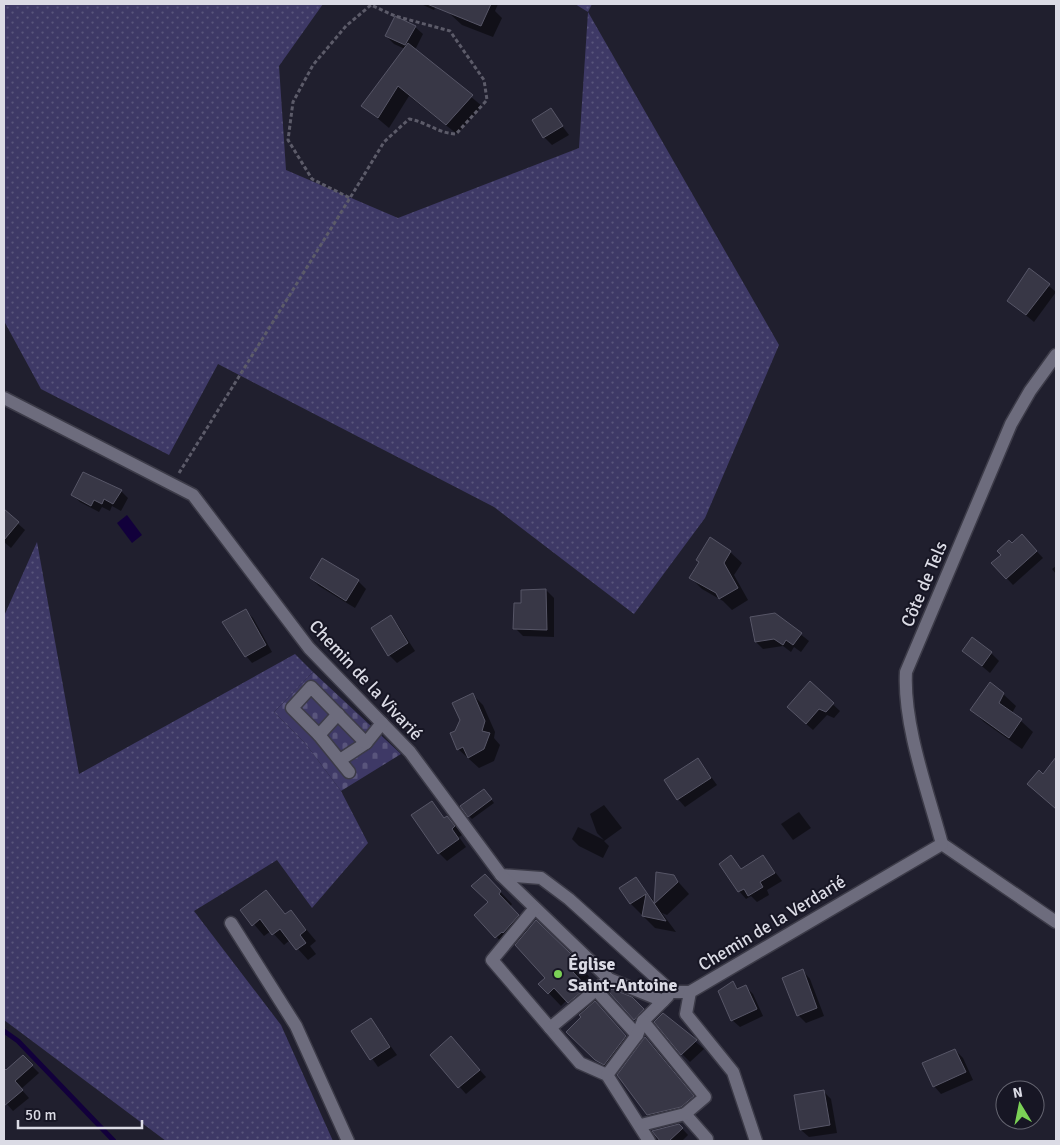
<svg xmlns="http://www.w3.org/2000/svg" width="1060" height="1145" font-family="Signika,sans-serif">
<defs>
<pattern id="grass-dots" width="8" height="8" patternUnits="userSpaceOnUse" patternTransform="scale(1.25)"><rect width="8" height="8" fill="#3e3966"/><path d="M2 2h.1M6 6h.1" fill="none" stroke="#59557c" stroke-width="1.8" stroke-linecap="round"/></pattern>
<pattern id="cemetery-stones" width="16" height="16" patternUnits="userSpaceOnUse" patternTransform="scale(1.25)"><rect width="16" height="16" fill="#3e3966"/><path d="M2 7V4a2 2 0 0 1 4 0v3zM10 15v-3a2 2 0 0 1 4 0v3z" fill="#59557c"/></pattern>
</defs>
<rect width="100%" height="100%" fill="#201f2e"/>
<g fill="url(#grass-dots)">
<path d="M4 4H323L279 66 286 170 398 218 579 148 588 12 575 4H592L588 12 779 345 705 518 634 614 494 507 218 364 169 455 41 389 4 321Z"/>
<path d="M37 542 79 774 295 654 313 672 274 712 305 743 341 791 368 843 312 908 277 860 194 911 281 1025 333 1141H166L4 1020V616Z"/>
</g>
<path fill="url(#cemetery-stones)" d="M313 672 401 754 341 791 305 743 274 712Z"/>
<path fill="#12003b" d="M127 515 142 535 132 543 117 523Z"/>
<g fill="#0007">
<path d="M421 4H437L434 10Z"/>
<path d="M454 4H498L495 11 502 18 493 37 462 25 449 13Z"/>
<path d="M415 27 423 34 415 50 482 106 457 134 409 96 389 128 363 106 405 49 394 44 386 36Z"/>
<path d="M550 110 569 135 552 145 544 137Z"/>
<path d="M1030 270 1056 292 1034 322 1009 301Z"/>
<path d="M121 491 128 498 121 511 112 506 110 511 102 507 99 512 80 502 73 495Z"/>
<path d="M4 511 25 530 11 548 4 542Z"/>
<path d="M1028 542 1043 558 1013 585 993 563 1012 545Z"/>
<path d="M730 552 742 563 734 575 748 600 732 610 723 601 702 589 691 578Z"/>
<path d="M323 560 358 581 366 589 355 608 319 586 311 578Z"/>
<path d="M1056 566V574L1052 569Z"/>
<path d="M546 590 554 598V637L523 636 515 628 522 604Z"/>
<path d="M246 611 253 618 272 652 252 663 232 639 224 623Z"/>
<path d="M775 614 809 641 801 652 794 647 791 652 783 646 763 649 756 642Z"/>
<path d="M391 617 398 625 415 651 397 663 389 655 372 628Z"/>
<path d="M964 651 991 653 999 661 990 673Z"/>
<path d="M810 683 840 711 834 718 827 715 813 730 795 714Z"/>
<path d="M1003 694 1016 706 1012 713 1033 732 1022 749 984 722 972 710Z"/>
<path d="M473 695 483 705 495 732 494 738 500 745 494 761 479 768 458 749Z"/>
<path d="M698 759 717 785 685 807 678 799Z"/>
<path d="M487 794 494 803 472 819 469 816Z"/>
<path d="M432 803 445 819 447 817 455 825 462 835 459 837 466 847 447 861 439 853Z"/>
<path d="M604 805 622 828 604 841 609 846 603 858 579 846 572 839 578 827 604 840 597 833 590 814Z"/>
<path d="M799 812 811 828 793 840 781 824Z"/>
<path d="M763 856 782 881 767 890 769 895 757 902 751 896 746 899 739 891 731 857 742 870Z"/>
<path d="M485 876 512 904 510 907 531 928 570 954 591 979 585 984 599 1001 596 1003 632 1043 612 1071 604 1067 568 1032 583 1018 581 1014 567 1000 561 1006 540 984 546 978 517 945 514 943 508 949 476 915 490 903Z"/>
<path d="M673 876 689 894 667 915 662 913 676 932 655 928 631 904 621 889 636 879 655 902Z"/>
<path d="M266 891 286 915 291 911 316 941 310 946 316 954 308 960 290 940 284 945 271 931 264 936 242 910Z"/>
<path d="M803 971 810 979 824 1016 806 1023 798 1015Z"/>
<path d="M733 983 739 989 745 986 753 994 763 1016 740 1027 732 1020Z"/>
<path d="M611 992 632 998 647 1013 639 1023Z"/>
<path d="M663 1014 704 1049 690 1062 682 1054Z"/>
<path d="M371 1019 397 1055 378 1067 353 1031Z"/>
<path d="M645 1038 655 1048 703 1107 659 1125 648 1114Z"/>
<path d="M458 1045 486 1077 466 1094 431 1055Z"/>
<path d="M955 1050 963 1058 973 1080 941 1094 934 1086Z"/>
<path d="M23 1057 39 1073 21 1089 29 1098 13 1111 4 1101V1074Z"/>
<path d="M823 1091 831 1099 837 1133 809 1137 801 1130Z"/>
<path d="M679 1125 688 1135 682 1141H658L654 1132Z"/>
</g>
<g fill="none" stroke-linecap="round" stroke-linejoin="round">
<path stroke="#12003b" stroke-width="5" d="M4 1031 18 1041 114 1141"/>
</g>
<g fill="#383746" stroke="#575667">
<path d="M427 4H491L481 26Z"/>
<path d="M395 16 416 26 405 45 385 36Z"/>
<path d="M408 43 473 95 446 125 398 86 378 118 361 106Z"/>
<path d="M551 108 563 126 543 138 532 120Z"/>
<path d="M1029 268 1050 284 1026 315 1007 301Z"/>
<path d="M83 472 122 490 113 504 104 499 102 504 94 500 91 506 71 495Z"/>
<path d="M4 509 19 522 4 540Z"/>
<path d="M1022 534 1037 551 1006 579 991 563 1001 555 997 551 1009 540 1012 543Z"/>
<path d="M710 537 731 551 724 563 738 588 719 599 716 593 689 578 699 562 696 560Z"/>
<path d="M322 558 359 580 346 601 310 578Z"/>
<path d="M546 589 547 630 513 629 514 603H521V590Z"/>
<path d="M246 609 266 645 245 657 222 622Z"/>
<path d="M775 613 802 633 793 645 786 640 783 645 774 639 755 642 750 617Z"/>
<path d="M391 615 408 643 388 656 371 628Z"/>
<path d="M972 637 992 652 982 666 962 651Z"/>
<path d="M810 681 834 703 826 712 819 709 806 724 787 707Z"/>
<path d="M990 682 1004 693 999 703 1022 719 1009 738 970 710Z"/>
<path d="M473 693 485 721 482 731 490 733 484 749 468 758 463 747 457 750 450 733 455 731 460 720 452 703Z"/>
<path d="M1056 757V809L1027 784 1039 770 1043 774Z"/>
<path d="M698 758 711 778 677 800 664 780Z"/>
<path d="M484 789 492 799 468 817 460 806Z"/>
<path d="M432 801 444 818 447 816 455 826 452 829 459 839 438 854 411 815Z"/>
<path d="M731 855 741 869 763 855 775 873 760 882 763 887 748 896 744 889 738 892 719 864Z"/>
<path d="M656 872 674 875 678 882 654 904Z"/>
<path d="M485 874 501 891 499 894 519 915 503 933 502 932 495 938 474 915 488 902 471 886Z"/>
<path d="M636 877 647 893 666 921 642 916 646 894 630 904 619 888Z"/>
<path d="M266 890 285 914 291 910 306 930 300 935 306 943 296 950 280 929 272 935 260 919 252 926 240 910Z"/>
<path d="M536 920 571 954 569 955 579 965 572 971 587 987 568 1003 554 988 548 994 538 984 545 978 515 945Z"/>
<path d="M803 969 817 1008 797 1016 782 978Z"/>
<path d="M733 981 737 989 746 985 757 1009 731 1021 718 991Z"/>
<path d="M612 989 632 997 644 1009 634 1020 609 992Z"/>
<path d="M595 1001 626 1036 604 1065 595 1060 566 1032 581 1017 579 1015Z"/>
<path d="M663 1013 697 1040 681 1055 654 1022Z"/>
<path d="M371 1018 390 1047 370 1060 351 1031Z"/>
<path d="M451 1036 480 1070 458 1088 430 1055Z"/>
<path d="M645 1037 694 1096 681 1107 647 1115 617 1075Z"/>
<path d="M955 1049 966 1072 933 1087 922 1063Z"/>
<path d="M23 1055 33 1065 15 1081 23 1090 4 1106V1068L6 1070Z"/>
<path d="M824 1090 830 1125 800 1130 794 1095Z"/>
<path d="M679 1124 683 1128 669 1141H660L652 1131Z"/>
</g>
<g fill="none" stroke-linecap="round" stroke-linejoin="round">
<defs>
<g id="minor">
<path d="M4 398 193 495 309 648 410 752 501 875 541 878 569 899 672 992H690"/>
<path d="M319 735 338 714"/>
<path d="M340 760 366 743"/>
<path d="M349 772 319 735 292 708 311 687 366 743 382 723"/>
<path d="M942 844C928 792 903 725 906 672L1011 424 1030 391 1056 355"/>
<path d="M942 844 1056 922"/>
<path d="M501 875 609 979 663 1001"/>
<path d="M535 908 492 960 580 1063 607 1075 649 1141"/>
<path d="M231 923 296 1026 348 1141"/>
<path d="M596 990 637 1035"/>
<path d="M550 1028 609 979"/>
<path d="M607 1075 637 1035 643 1021 668 996"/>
<path d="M685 1114 707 1139 705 1141"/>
<path d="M641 1125 685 1114 705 1097 643 1021"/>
<path d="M756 1141 733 1072 686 1014 690 992 942 844"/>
</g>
</defs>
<use href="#minor" stroke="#3c3b48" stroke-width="15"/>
<path stroke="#5c5b69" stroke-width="3" stroke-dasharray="4 2.5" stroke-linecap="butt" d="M179 473 350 198 312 179 288 140 293 102 313 65 346 26 371 5 395 16 450 31 484 80 487 100 456 134C437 133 427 122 409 119L384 142 350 198"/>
<use href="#minor" stroke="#6d6c7d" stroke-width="12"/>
</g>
<circle fill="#7bd156" stroke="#171624" stroke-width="2" cx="558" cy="974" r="5"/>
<g text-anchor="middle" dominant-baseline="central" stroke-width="4" stroke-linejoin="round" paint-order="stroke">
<g font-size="18" fill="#dbdbe5" stroke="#171624">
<text transform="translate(924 584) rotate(-67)">Côte de Tels</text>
<text transform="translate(366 680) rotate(47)">Chemin de la Vivarié</text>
<text transform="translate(772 923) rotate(-31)">Chemin de la Verdarié</text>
</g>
<g font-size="18" font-weight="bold" fill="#dbdbe5" stroke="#171624" text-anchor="start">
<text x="568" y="964">Église<tspan x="568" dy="21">Saint-Antoine</tspan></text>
</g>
</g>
<rect width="1060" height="1145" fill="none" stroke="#dbdbe5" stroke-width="10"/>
<g transform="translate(1020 1105) rotate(350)"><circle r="24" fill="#171624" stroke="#656571"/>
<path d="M0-4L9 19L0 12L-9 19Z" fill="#7bd156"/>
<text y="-8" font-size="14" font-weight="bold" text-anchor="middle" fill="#dbdbe5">N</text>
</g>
<path d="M18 1120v8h124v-8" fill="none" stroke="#dbdbe5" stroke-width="2.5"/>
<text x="25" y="1120" font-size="15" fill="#dbdbe5" stroke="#171624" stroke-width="4" paint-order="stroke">50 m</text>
</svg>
